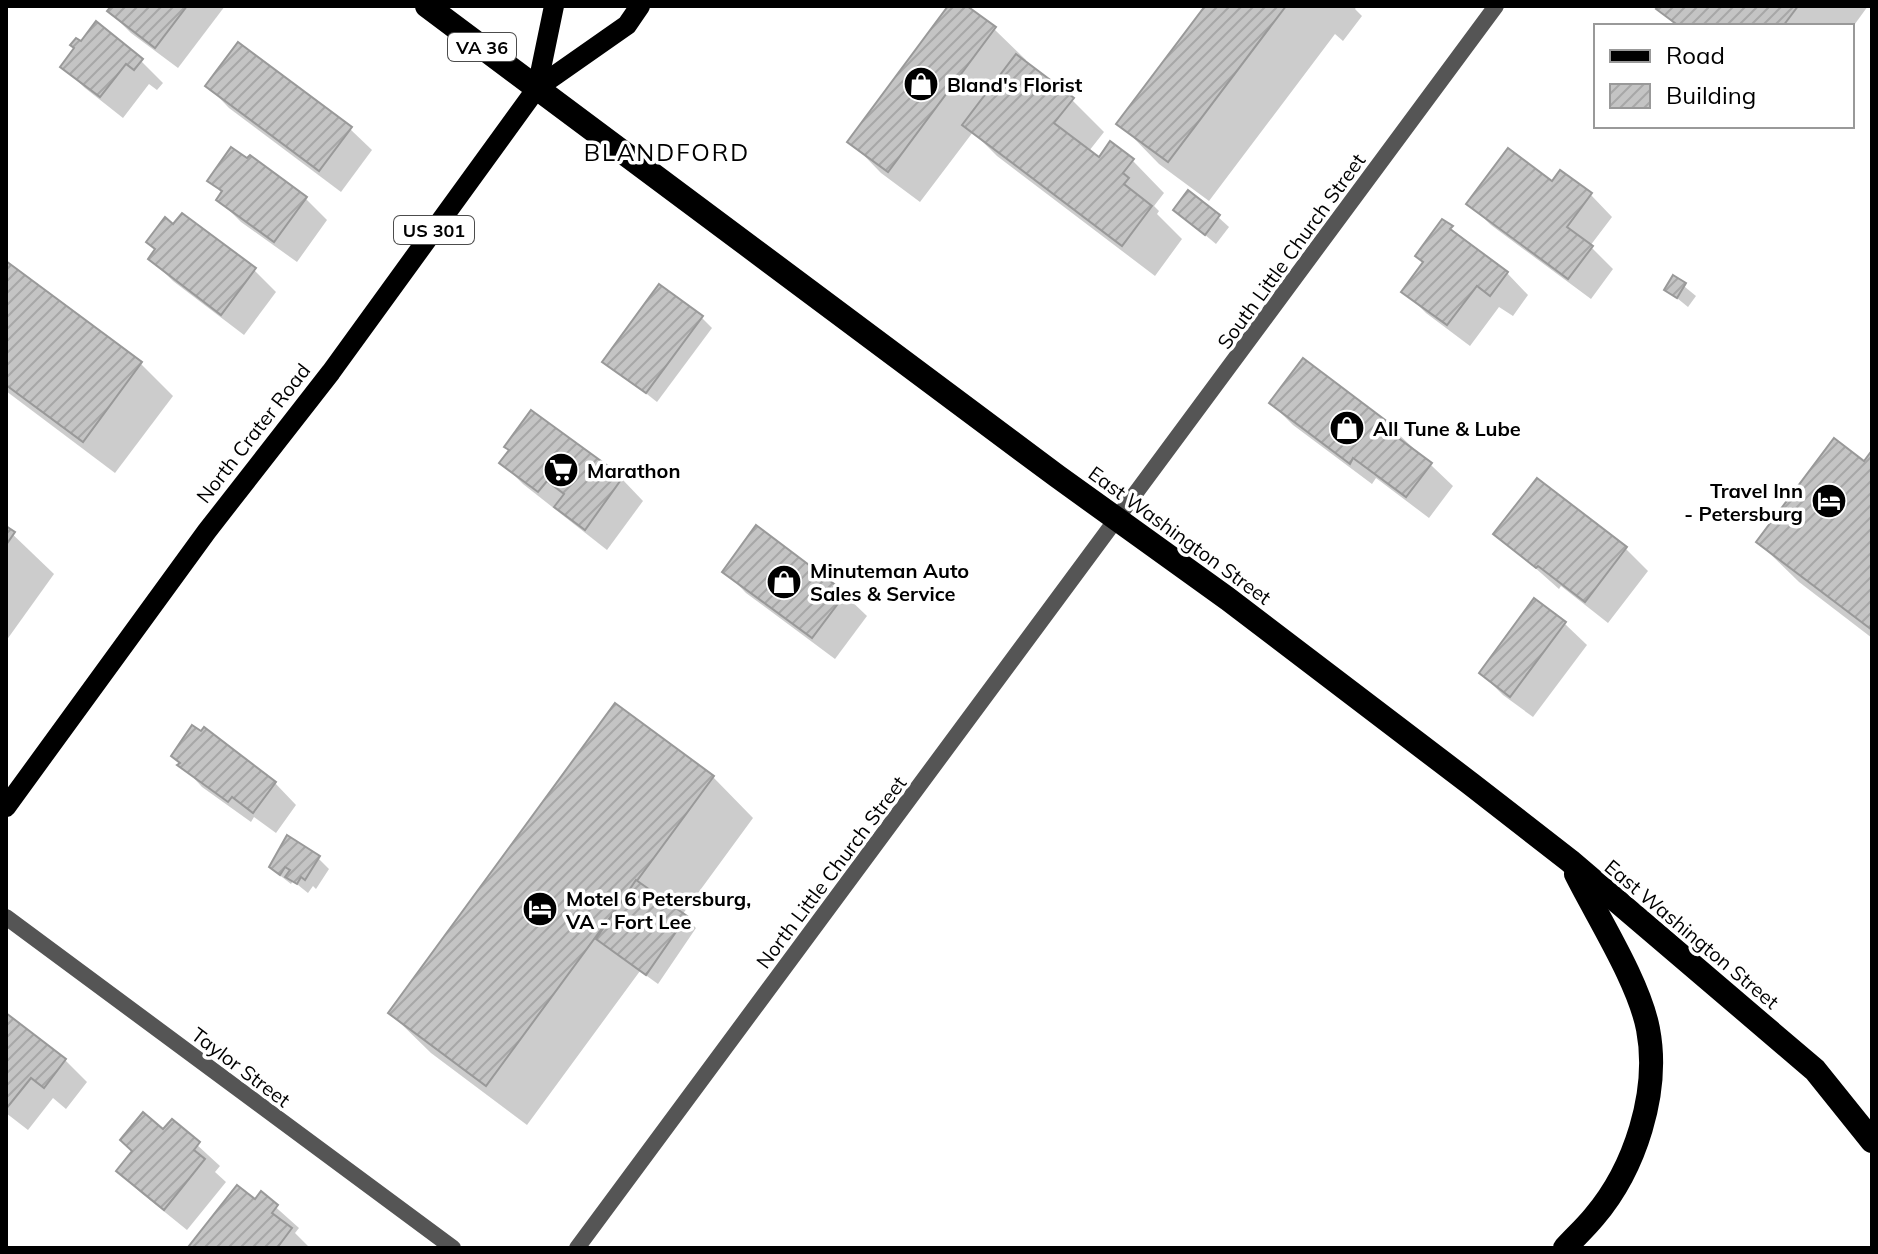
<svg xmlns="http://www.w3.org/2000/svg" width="1878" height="1254" font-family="Mulish,sans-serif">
<defs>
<pattern id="building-hatch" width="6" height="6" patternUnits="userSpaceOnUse" patternTransform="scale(2)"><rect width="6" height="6" fill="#c4c4c4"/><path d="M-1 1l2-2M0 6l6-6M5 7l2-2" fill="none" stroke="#a7a7a7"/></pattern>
</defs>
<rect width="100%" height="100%" fill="#fff"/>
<g fill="#0003">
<path d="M113 6H225L178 68 131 33 109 11Z"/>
<path d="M950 6H964L994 29 1026 60 1024 63 1072 100 1104 132 1089 151 1099 159 1110 144 1133 161 1164 193 1154 206 1159 211 1157 214 1182 239 1155 276 997 156 973 132 920 202 881 173 850 141Z"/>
<path d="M1207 6H1357L1355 9 1362 16 1343 41 1335 34 1209 201 1159 164 1119 123Z"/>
<path d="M1661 6H1868L1852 28 1676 26 1659 9Z"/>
<path d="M141 61 163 83 157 90 149 84 123 118 85 88 63 67Z"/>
<path d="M208 86 350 129 372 150 341 192 229 108Z"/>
<path d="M1561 173 1591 195 1612 217 1590 246 1613 269 1591 299 1491 225 1469 204 1553 184Z"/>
<path d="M209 180 305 198 327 220 297 262 241 222 219 200 223 194Z"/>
<path d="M1175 210 1218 217 1229 227 1216 244Z"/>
<path d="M1443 222 1507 273 1528 295 1513 316 1499 307 1470 346 1426 313 1404 291 1425 263Z"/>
<path d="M151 259 254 270 276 292 244 335 173 281Z"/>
<path d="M6 263 141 364 173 396 115 473 6 391Z"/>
<path d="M1674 278 1696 296 1688 307 1667 290Z"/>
<path d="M701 317 712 328 657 402 605 361Z"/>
<path d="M1271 403 1392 428 1453 486 1429 518 1376 478 1372 484 1293 425Z"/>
<path d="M1872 457V638L1799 582 1758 542Z"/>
<path d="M502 463 622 479 643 501 607 550 523 484Z"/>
<path d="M1537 480 1626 549 1648 571 1608 623 1561 586 1559 589 1496 533Z"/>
<path d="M6 528 54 574 6 641Z"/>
<path d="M757 528 845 595 867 616 835 659 746 593 725 571Z"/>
<path d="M1534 601 1565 624 1587 645 1533 717 1503 695 1481 673Z"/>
<path d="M181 764 275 783 296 805 276 833 254 817 251 822 202 787Z"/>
<path d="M713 777 753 818 682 915 696 928 658 984 640 971 527 1125 431 1053 390 1013Z"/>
<path d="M318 858 329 869 316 889 313 886 308 893 293 881 291 884 282 877 271 867Z"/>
<path d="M6 1015 65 1060 87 1082 66 1109 53 1098 28 1130 6 1113Z"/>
<path d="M172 1122 220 1166 215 1172 226 1182 187 1230 140 1192 118 1171 134 1152 163 1132Z"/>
<path d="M261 1194 299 1228 295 1233 310 1248H193L256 1202Z"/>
</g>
<g fill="url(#building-hatch)" stroke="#999" stroke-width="2">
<path d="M111 6H187L155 48 107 11Z"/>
<path d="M948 6H967L996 27 888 172 847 142Z"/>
<path d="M1205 6H1286L1168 162 1116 124Z"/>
<path d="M1659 6H1798L1783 26H1679L1656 9Z"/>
<path d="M96 21 143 59 134 70 126 64 100 97 60 67 74 48 70 45 76 38 81 41Z"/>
<path d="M238 42 352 127 319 171 205 86Z"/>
<path d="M1016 54 1074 98 1054 123 1099 157 1110 141 1134 159 1123 173 1129 178 1124 184 1152 206 1122 246 962 125Z"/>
<path d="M231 147 247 158 250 155 307 197 274 242 216 200 222 191 207 181Z"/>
<path d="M1508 148 1552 181 1560 170 1592 193 1567 227 1593 246 1568 279 1466 204Z"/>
<path d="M1188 190 1220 215 1205 235 1173 210Z"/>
<path d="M182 213 256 268 221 315 148 259 155 249 146 242 165 217 173 224Z"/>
<path d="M1442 219 1453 226 1450 229 1508 272 1490 296 1477 286 1447 325 1401 292 1423 262 1415 256Z"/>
<path d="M6 261 142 362 83 442 6 385Z"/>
<path d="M1673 275 1686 283 1677 298 1664 290Z"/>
<path d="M659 284 703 316 646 393 602 362Z"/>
<path d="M1303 358 1393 426 1389 431 1432 463 1406 497 1353 458 1350 464 1269 403Z"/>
<path d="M531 410 623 477 585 530 554 507 564 494 547 481 538 492 499 463 509 450 504 447Z"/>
<path d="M1834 438 1864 461 1870 453 1872 455V630L1756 542Z"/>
<path d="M1537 478 1627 547 1585 602 1538 566 1536 568 1493 534Z"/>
<path d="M756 525 846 593 812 638 722 572Z"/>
<path d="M6 526 15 532 6 545Z"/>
<path d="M1534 598 1566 622 1510 697 1479 673Z"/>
<path d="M615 703 714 776 486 1086 388 1013Z"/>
<path d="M192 725 201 731 204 727 276 782 253 813 232 797 228 802 177 765 180 763 171 756Z"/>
<path d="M287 835 320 856 305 880 301 877 297 884 285 877 290 870 285 867 280 875 269 867Z"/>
<path d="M636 880 687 916 646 975 596 939Z"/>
<path d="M6 1013 66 1059 44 1088 31 1078 6 1109Z"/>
<path d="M143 1112 163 1129 172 1119 200 1142 194 1150 205 1159 164 1210 116 1171 132 1151 120 1140Z"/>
<path d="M237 1185 255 1199 261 1191 278 1205 272 1213 292 1228 277 1248H191L189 1246Z"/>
</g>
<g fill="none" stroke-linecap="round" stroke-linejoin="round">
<g stroke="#555" stroke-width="16">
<path d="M6 917 453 1248"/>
<path d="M577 1248 1496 6"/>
</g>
<g stroke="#000" stroke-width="20">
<path d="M537 88 554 6"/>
<path d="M6 807 207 531 331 372 537 88 627 25 640 6"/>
</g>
<g stroke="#000" stroke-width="24">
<path d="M427 6 1057 476 1228 599 1471 784 1570 861 1815 1070 1872 1141"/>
<path d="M1565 1248C1574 1238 1585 1228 1594 1217 1635 1169 1660 1092 1648 1029 1639 982 1598 918 1576 874"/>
</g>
</g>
<defs>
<symbol id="shop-disc" viewBox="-11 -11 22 22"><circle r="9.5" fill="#000" stroke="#fff"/><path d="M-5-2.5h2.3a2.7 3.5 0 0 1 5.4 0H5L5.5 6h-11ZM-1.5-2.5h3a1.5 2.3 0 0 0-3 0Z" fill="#fff"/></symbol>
<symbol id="supermarket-disc" viewBox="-11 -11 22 22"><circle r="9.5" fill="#000" stroke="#fff"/><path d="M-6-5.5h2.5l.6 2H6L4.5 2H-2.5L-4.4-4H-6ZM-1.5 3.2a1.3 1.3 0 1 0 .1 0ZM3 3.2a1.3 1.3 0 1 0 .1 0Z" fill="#fff"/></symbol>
<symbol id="hotel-disc" viewBox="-11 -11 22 22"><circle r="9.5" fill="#000" stroke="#fff"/><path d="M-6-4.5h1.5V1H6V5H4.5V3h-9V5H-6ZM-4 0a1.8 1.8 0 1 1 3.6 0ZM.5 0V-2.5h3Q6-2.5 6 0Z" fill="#fff"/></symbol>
</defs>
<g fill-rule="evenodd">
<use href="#shop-disc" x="901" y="64" width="40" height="40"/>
<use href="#shop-disc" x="1327" y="408" width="40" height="40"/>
<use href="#supermarket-disc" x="541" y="450" width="40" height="40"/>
<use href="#hotel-disc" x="1809" y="481" width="40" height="40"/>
<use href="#shop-disc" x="764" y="562" width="40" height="40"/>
<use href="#hotel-disc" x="520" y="889" width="40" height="40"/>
</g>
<g text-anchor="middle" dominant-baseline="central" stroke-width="7" stroke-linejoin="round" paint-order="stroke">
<g fill="#fff" stroke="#4c4c4c" stroke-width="2">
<rect x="448" y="33" width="68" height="28" rx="6"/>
<rect x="394" y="216" width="80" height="28" rx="6"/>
</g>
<g font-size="18" font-weight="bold" fill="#000">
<text x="482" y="47">VA 36</text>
<text x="434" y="230">US 301</text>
</g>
<g font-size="20" font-weight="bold" fill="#000" stroke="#fff" text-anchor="start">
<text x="947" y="84">Bland's Florist</text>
<text x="1373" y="428">All Tune &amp; Lube</text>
<text x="587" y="470">Marathon</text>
<text x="1803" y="490" text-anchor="end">Travel Inn<tspan x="1803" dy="23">- Petersburg</tspan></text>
<text x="810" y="570">Minuteman Auto<tspan x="810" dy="23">Sales &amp; Service</tspan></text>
<text x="566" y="898">Motel 6 Petersburg,<tspan x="566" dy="23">VA - Fort Lee</tspan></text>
</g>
<g font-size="20" fill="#000" stroke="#fff">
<text transform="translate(1291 251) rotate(-54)">South Little Church Street</text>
<text transform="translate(253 433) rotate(-52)">North Crater Road</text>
<text transform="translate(1180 535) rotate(36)">East Washington Street</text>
<text transform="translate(831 872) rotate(-53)">North Little Church Street</text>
<text transform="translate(1692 934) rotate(40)">East Washington Street</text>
<text transform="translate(241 1067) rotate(37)">Taylor Street</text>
</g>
<g font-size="24" letter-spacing="2" fill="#000" stroke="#fff">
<text x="667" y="152">BLANDFORD</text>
</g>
</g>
<rect width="1878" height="1254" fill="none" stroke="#000000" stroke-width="16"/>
<rect x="1594" y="24" width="260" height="104" fill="#ffffff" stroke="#999999" stroke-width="2"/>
<rect x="1610" y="50" width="40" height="12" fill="#000000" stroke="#999999" stroke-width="2"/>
<text x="1666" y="64" font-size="24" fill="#000000">Road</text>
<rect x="1610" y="84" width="40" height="24" fill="url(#building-hatch)" stroke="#999999" stroke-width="2"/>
<text x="1666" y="104" font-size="24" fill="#000000">Building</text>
</svg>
